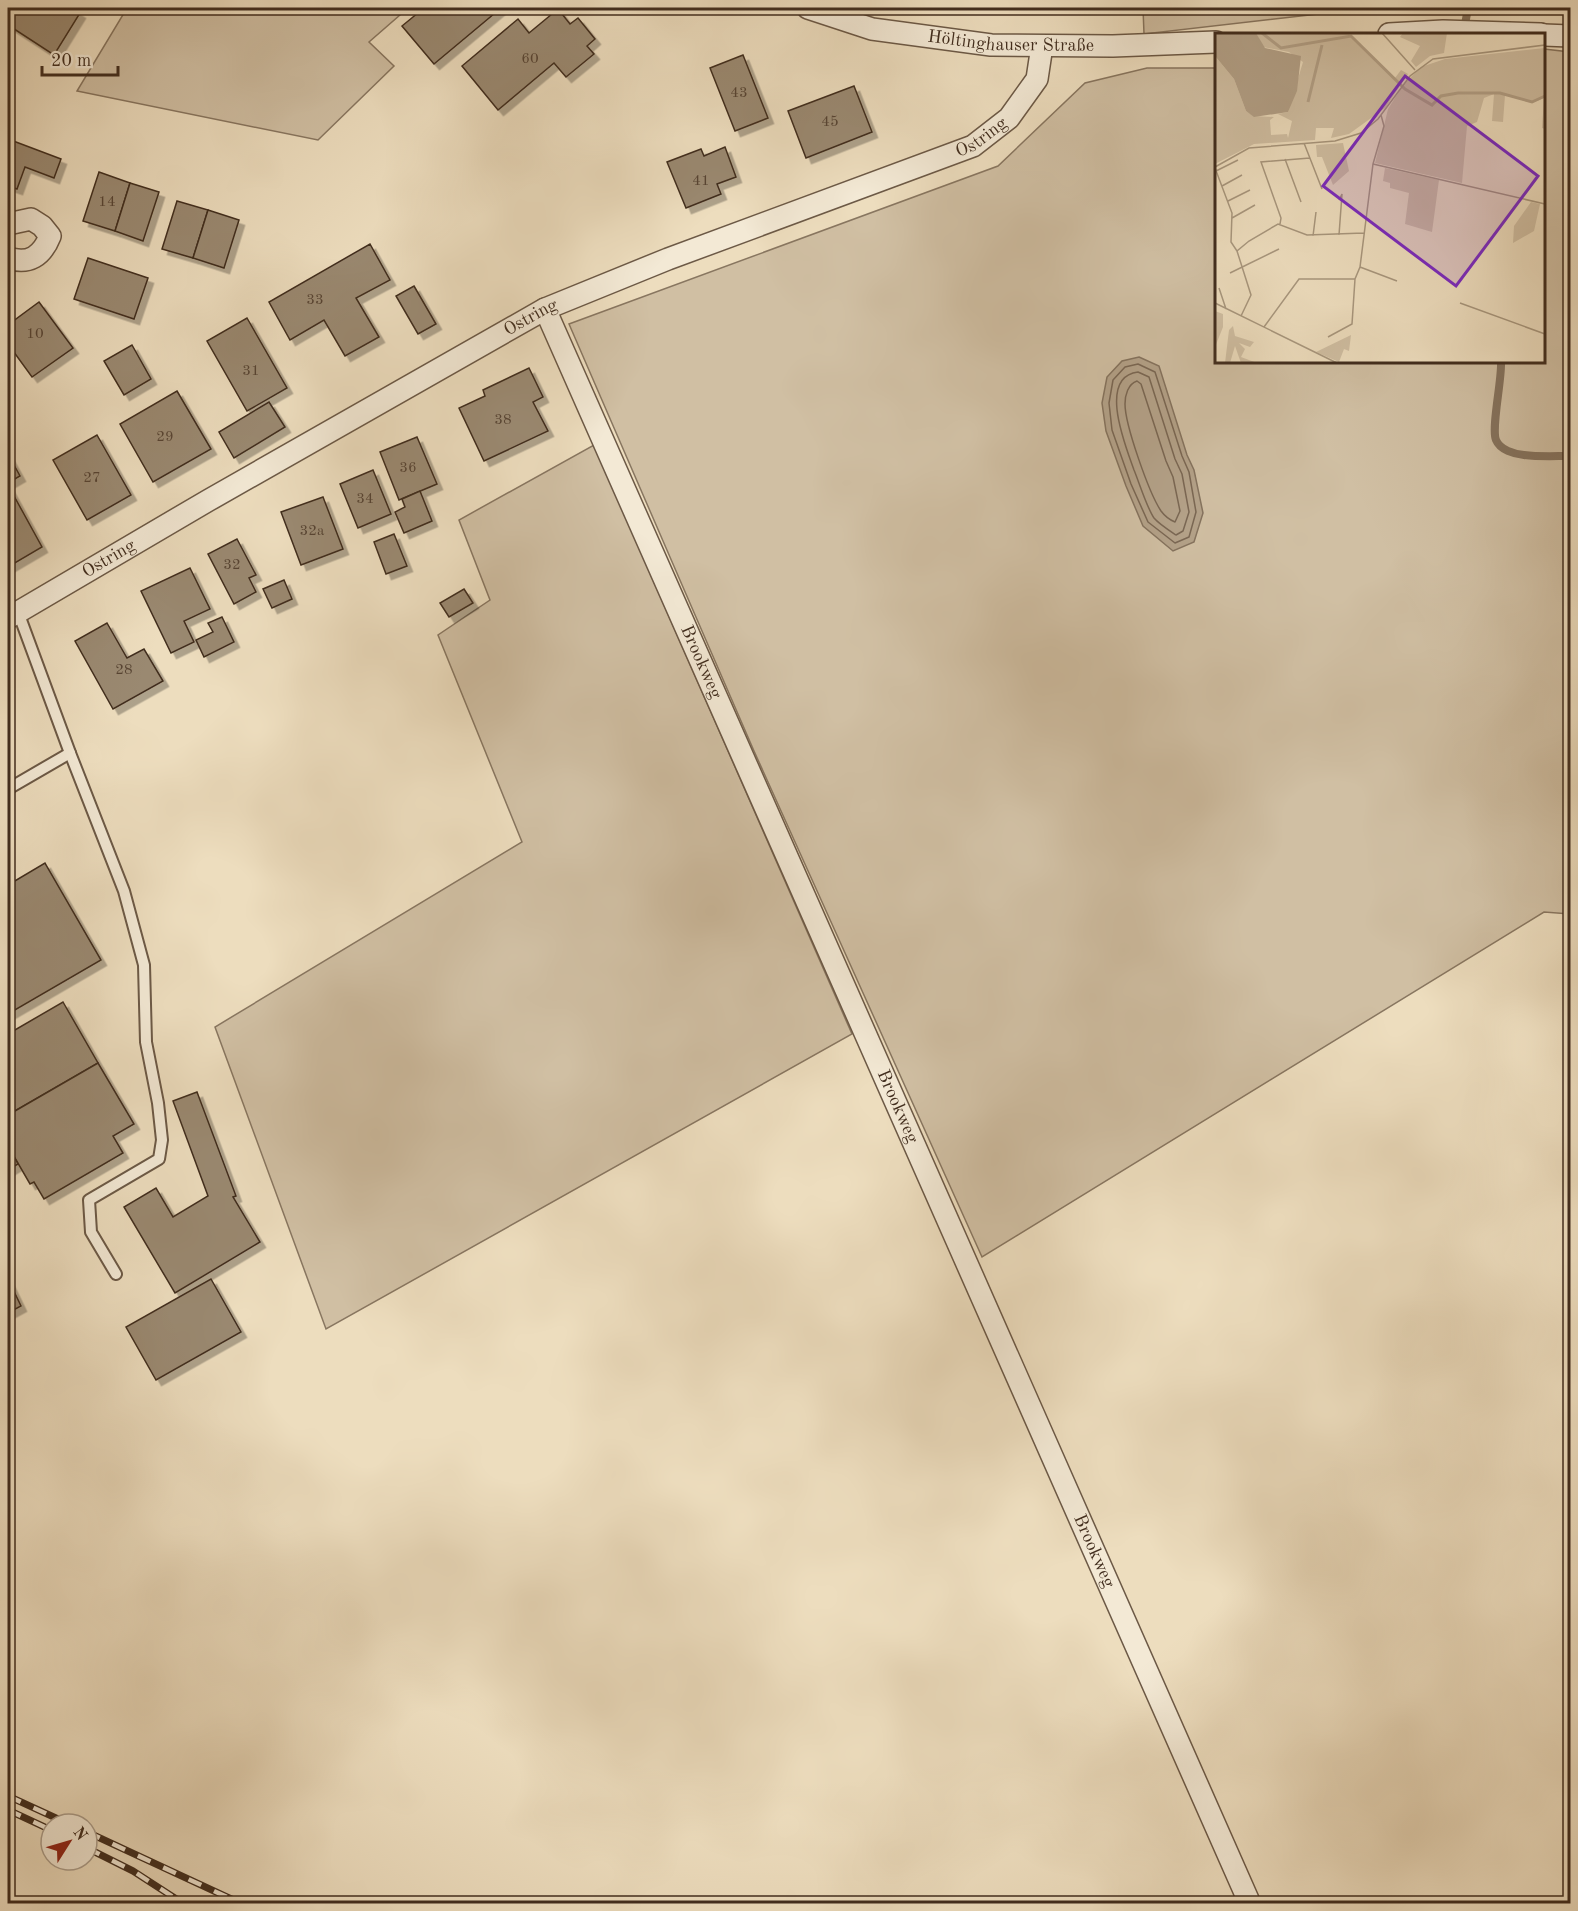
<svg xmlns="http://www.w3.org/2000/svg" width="1578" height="1911" font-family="'Old Standard TT',serif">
<defs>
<filter id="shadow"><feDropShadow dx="5.5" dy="5.5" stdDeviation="0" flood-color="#0004"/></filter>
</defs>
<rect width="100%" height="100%" fill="#edddbe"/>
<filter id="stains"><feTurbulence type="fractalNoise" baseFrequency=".00333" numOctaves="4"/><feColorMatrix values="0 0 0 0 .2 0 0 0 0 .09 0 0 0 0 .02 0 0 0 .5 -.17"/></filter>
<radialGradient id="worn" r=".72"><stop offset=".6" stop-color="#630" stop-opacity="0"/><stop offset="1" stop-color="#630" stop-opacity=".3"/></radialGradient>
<g fill="#d0bfa3" stroke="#887660" stroke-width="1.5">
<path d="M127 8H408L369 42 394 66 318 140 77 91Z"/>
<path d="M1143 8H1434L1327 13 1144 34Z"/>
<path d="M1544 49 1570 52V914L1544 912 982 1257 754 751 569 324 998 166 1085 83 1147 68H1216V362H1544Z"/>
<path d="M594 445 852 1034 326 1329 215 1027 522 842 438 635 490 600 459 520Z"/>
</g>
<path fill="#b3a188" stroke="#85735e" stroke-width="1.5" d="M1139 357 1159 366 1187 455 1194 470 1203 513 1194 542 1173 551 1143 526 1126 486 1106 431 1102 403 1107 377 1122 361Z"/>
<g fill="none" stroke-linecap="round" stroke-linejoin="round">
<g stroke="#7a6753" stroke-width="1.5">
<path d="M1138 364 1155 372 1182 456 1189 472 1196 512 1189 537 1175 543 1148 522 1131 484 1112 430 1109 403 1113 380 1125 367Z"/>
<path d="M1138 372 1149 377 1175 459 1182 474 1189 512 1183 531 1176 535C1170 531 1159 524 1154 518 1147 508 1139 482 1134 470 1126 447 1097 377 1138 372Z"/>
<path d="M1137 381 1141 384 1166 461 1173 477 1180 511 1175 522C1170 520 1164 515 1161 511 1149 493 1125 425 1125 404 1125 395 1128 384 1137 381Z"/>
</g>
<g stroke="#85735e" stroke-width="8">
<path d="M1464 30 1468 8"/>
<path d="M1501 362C1502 380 1491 428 1496 440 1500 450 1514 454 1524 455 1539 457 1555 456 1570 456"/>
</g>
</g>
<g fill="#9a8971" stroke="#412d1e" stroke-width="1.5" filter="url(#shadow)">
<path d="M8 8H72L80 13 54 55 8 25Z"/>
<path d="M424 8H501L434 64 402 26Z"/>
<path d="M558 9 570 24 578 18 595 39 587 46 594 54 566 77 554 63 498 110 462 66 518 19 529 33Z"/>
<path d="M743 55 768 118 735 131 710 68Z"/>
<path d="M854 86 872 132 806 158 788 111Z"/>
<path d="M8 139 61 159 54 178 25 167 17 189 8 186Z"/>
<path d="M725 147 736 177 717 184 721 194 686 208 667 162 701 149 704 156Z"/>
<path d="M99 172 130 183 115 231 83 221Z"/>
<path d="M130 183 159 192 143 241 115 231Z"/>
<path d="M177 201 208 210 193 258 162 249Z"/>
<path d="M208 210 239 220 224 268 193 258Z"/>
<path d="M370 244 390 280 356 298 379 337 345 356 324 320 290 340 269 302Z"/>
<path d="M88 258 148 278 134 319 74 299Z"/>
<path d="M414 286 436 324 418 334 396 296Z"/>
<path d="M39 302 73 348 32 377 8 344V325Z"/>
<path d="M247 318 287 388 247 411 207 341Z"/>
<path d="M132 345 151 379 124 395 104 361Z"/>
<path d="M529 368 543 397 533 402 548 431 484 461 459 408 485 396 483 390Z"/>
<path d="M177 391 211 449 153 482 120 424Z"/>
<path d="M269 402 285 427 234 458 219 432Z"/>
<path d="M97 435 131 495 87 520 53 460Z"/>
<path d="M417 437 437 484 399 500 380 452Z"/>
<path d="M8 454 20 476 8 483Z"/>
<path d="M373 470 391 514 358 528 340 484Z"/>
<path d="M8 485 42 547 8 567Z"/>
<path d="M420 491 432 521 404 533 395 512 405 507 402 499Z"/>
<path d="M323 497 343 549 301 565 281 512Z"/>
<path d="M394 534 407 566 386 574 374 542Z"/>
<path d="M237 539 256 575 249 578 256 592 234 604 208 554Z"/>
<path d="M190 568 210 609 184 621 194 642 171 653 141 591Z"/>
<path d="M284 580 292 599 272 608 263 589Z"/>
<path d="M464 589 473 603 449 617 440 603Z"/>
<path d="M222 617 234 642 204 657 196 640 213 632 208 623Z"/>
<path d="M107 623 127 658 144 649 163 681 113 709 75 641Z"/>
<path d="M45 863 101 960 8 1014V885Z"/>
<path d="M63 1002 98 1063 8 1115V1034Z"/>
<path d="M98 1063 134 1124 113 1136 123 1153 44 1199 34 1182 30 1184 8 1146V1115Z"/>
<path d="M197 1092 236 1196 233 1197 260 1242 175 1293 124 1207 156 1188 173 1217 208 1196 173 1101Z"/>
<path d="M8 1146 18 1164 8 1170Z"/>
<path d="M8 1279 21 1306 8 1313Z"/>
<path d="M211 1279 241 1332 156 1380 126 1327Z"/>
</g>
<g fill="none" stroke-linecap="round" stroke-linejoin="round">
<defs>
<g id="lane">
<path d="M70 753 124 891 144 965 146 1042 158 1103 162 1140 159 1159 89 1200 91 1232 116 1274"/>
<path d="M8 789 70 753 18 612"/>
</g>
<g id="street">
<path id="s1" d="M808 8 872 29 991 45 1113 46 1216 42"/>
<path d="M1389 34 1443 31 1541 34"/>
<path d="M1544 35 1570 36"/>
<path d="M8 224 31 219 42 226 50 236C42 256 29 265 8 258"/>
<path id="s2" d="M545 309 1250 1904"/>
<path id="s3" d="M8 618 209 500 545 309 668 259 973 146 1009 118 1037 79 1042 46"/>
</g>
</defs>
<use href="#lane" stroke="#6c5946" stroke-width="14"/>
<use href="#street" stroke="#6c5946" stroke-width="24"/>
<use href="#lane" stroke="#f3e9d5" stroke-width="10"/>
<use href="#street" stroke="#f3e9d5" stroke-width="21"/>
<defs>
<g id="rail">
<path d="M8 1796 69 1824"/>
<path d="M8 1810 51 1830"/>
<path d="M87 1832 242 1904"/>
<path d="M87 1848 133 1871 184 1904"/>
</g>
</defs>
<use href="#rail" stroke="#412d1e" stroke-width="7"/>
<use href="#rail" stroke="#f3e9d5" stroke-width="4.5" stroke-dasharray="14" stroke-linecap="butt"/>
</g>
<g text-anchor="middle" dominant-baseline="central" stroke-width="4.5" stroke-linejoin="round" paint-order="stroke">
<g font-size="15" fill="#574433">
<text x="530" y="59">60</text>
<text x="739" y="93">43</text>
<text x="830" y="122">45</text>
<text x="701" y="181">41</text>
<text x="107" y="202">14</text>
<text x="315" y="300">33</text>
<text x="35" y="334">10</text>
<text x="251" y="371">31</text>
<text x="503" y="420">38</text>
<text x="165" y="437">29</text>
<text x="408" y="468">36</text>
<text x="92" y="478">27</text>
<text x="365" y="499">34</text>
<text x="312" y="531">32a</text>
<text x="232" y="565">32</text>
<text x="124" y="670">28</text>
</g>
<g font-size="18" fill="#412d1e" stroke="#f3e9d5">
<text stroke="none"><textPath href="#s1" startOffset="207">Höltinghauser Straße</textPath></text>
<text stroke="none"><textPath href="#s3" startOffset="1089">Ostring</textPath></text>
<text stroke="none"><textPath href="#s3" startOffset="603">Ostring</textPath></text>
<text stroke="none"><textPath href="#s3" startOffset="117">Ostring</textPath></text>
<text stroke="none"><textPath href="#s2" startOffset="386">Brookweg</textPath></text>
<text stroke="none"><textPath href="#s2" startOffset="872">Brookweg</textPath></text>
<text stroke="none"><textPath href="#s2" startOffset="1358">Brookweg</textPath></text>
</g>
</g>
<g transform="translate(1215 33)">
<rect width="330" height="330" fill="#edddbe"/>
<path d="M41 0H133L180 45 186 37 193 41 170 75 134 101 116 105 119 95H101L100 107 39 111 0 131V23L19 46 31 78 39 83 59 84 55 87 56 102 72 101 73 105 77 88 63 81 73 79 88 29 74 19 48 14ZM188 0H232L229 20 215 23 201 34 196 28 205 13 185 4ZM330 15V96L327 95 329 65 317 70 290 62 288 89 277 88 279 61 269 65 262 89 252 93 247 150 160 130 173 76 188 52 206 34 230 26ZM128 110 134 138 118 152 107 124H102L101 112ZM170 135 224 147 217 199 190 191 194 160 175 155V150L168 148ZM316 169 325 171 319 198 298 210 299 193ZM0 278 8 281V294L0 314ZM18 293 20 303 39 309 35 314 24 310 30 316 26 324 42 330H26L20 313 15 330H10L14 297ZM136 302 134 318 129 316 124 329 101 319Z" fill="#d0bfa3"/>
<path d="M0 0H41L50 15 86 23 82 58 73 79 39 84 31 78 19 46 0 23Z" fill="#b3a188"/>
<path fill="none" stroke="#b3a188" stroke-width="3" d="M47 0 66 15 136 3 190 56 217 72 226 63 243 60H285L317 69 330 63M93 69 107 12"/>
<path fill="none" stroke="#a8977e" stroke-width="1.5" d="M167 0 200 37M89 110 107 156M70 126 86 169M158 131 330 171M0 134 34 115 120 108 146 100 163 86 195 43 218 26 330 12M0 135 17 180 16 209 22 218M1 138 23 127M7 153 27 142M124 167 127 161 124 202M13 168 35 157M17 185 40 172M65 191 66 185 46 129 95 125M98 203 101 179M145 234 182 248M15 240 64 216M4 255 11 276M0 270 122 330M245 270 330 301M26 283 36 262 22 218 34 208 63 191 92 202 149 200M49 294 84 246H140M113 304 137 291 140 246 145 234 158 131 169 93 166 82"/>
<path fill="#7b2cbf" fill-opacity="0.15" stroke="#7b2cbf" stroke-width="3" d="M190 43 323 143 241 253 108 153Z"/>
<rect width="330" height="330" fill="none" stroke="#412d1e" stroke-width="3"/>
</g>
<rect width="1578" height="1911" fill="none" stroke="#edddbe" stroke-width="30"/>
<rect x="9" y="9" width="1560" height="1893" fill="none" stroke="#412d1e" stroke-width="3"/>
<rect x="15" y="15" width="1548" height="1881" fill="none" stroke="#412d1e" stroke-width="1.5"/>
<g transform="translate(69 1842) rotate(53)"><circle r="28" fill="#f3e9d5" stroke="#ac9e8c" stroke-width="1.5"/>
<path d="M0-4.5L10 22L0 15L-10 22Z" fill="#8f2418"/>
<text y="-9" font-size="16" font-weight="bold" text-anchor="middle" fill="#412d1e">N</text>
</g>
<path d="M42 66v9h76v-9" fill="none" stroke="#412d1e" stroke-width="3"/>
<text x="51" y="66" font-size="18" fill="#412d1e" stroke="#f3e9d5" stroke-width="4.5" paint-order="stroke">20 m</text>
<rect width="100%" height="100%" filter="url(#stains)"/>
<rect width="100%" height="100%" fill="url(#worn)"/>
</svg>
